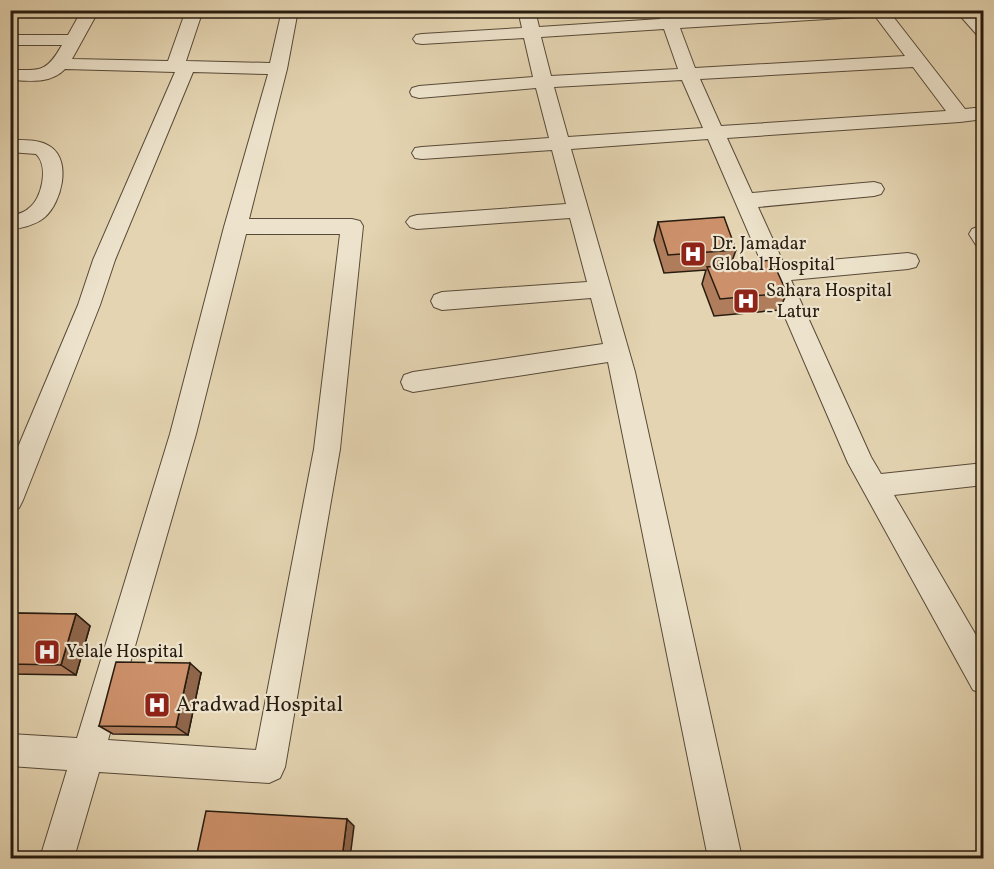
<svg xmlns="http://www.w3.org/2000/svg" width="994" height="869" font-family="Vollkorn,serif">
<rect width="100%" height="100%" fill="#e4d4b1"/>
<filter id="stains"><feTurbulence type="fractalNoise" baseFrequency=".00333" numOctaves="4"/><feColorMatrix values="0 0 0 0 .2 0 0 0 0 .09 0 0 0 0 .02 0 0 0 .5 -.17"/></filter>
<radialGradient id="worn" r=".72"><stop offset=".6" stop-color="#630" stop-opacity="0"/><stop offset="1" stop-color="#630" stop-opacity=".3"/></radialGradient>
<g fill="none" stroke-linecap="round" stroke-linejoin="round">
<defs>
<g id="minor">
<path d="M82 10H99L72 59 168 61 186 10H203L186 61 270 63 282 10H298L287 69 249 219H352L360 221 363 226 340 449 285 767 280 778 269 783 99 772 74 858H40L67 770 10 766V734L77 738 170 434 224 227 268 74 193 72 115 260 100 305 23 500 19 508 10 512V466L78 305 93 260 175 72 65 69C51 84 29 81 10 80V70C41 70 46 73 62 45H10V35H68ZM246 234H340L314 449 256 750 108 740 196 434Z"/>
<path d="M518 10H535L539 27 660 19 657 10H674L677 18 804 10H888L965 109 984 107V119L960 122 727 138 752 193 874 182 881 184 884 189 881 194 874 196 758 207 784 264 908 253 916 255 919 261 916 267 908 269 791 280 871 457 881 474 984 463V485L894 495 984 649V694L973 690 848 463 708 139 571 149 635 372 742 858H708L608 362 413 392 404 389 401 382 404 375 413 372 603 344 591 298 442 310 434 307 431 301 434 295 442 292 587 282 570 218 417 229 410 227 406 222 410 217 417 215 566 204 552 150 422 159 415 158 412 153 415 148 422 147 549 138 536 88 419 98 412 96 410 92 412 88 419 86 533 77 524 38 422 44 416 43 413 39 416 35 422 34 522 28ZM875 16 905 56 695 68 680 28ZM664 29 678 69 551 76 541 37ZM913 67 946 111 721 126 700 79ZM682 80 703 128 568 137 554 87Z"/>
<path d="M955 10H973L984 22V37L978 36Z"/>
<path d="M10 140C23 140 40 139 51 147 72 162 61 203 45 217 36 225 22 228 10 230V216C17 214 24 213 29 208 42 199 49 166 36 154L10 152Z"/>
<path d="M980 226H984V247L976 245 969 234 972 229Z"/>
</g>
</defs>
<use href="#minor" stroke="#574a38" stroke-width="2"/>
<use href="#minor" fill="#ede3cc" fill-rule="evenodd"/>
</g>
<g fill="#af7d5b" stroke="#281c10" stroke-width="1.5">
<path d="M658 222 736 250 731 264 787 293 779 310 714 316 702 284 706 270 664 273 654 240Z"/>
<path d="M10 613 76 614 90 626 76 675 10 674Z"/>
<path d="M201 673 188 735 113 734 99 726Z"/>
</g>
<g fill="#8f664a" stroke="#281c10" stroke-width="1.5">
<path d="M76 614 90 626 76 675 61 665Z"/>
<path d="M190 663 201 673 188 735 176 727Z"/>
<path d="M347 819 354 826 350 858H342Z"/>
</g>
<g fill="#cc916a" stroke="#281c10" stroke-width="1.5">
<path d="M724 217 736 250 668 255 658 222Z"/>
<path d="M772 260 787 293 720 299 707 267Z"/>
<path d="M10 613 76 614 61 665 10 664Z"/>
<path d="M116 662 190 663 176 727 99 726Z"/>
<path d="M206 811 347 819 342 858H196Z"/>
</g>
<defs>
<symbol id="hospital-square" viewBox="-11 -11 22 22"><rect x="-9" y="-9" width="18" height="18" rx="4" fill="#8f2418" stroke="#ede3cc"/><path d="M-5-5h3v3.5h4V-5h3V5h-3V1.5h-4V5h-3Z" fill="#fff"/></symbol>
</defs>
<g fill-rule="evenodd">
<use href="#hospital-square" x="678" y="239" width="30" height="30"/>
<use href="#hospital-square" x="731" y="286" width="30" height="30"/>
<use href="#hospital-square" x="32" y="637" width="30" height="30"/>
<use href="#hospital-square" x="142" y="690" width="30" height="30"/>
</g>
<g text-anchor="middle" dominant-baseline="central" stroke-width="4.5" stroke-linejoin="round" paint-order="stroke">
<g font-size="18" fill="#281c10" stroke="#ede3cc" text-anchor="start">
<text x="712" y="244">Dr. Jamadar<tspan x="712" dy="21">Global Hospital</tspan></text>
<text x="766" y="291">Sahara Hospital<tspan x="766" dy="21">- Latur</tspan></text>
<text x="66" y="652">Yelale Hospital</text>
</g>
<g font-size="21" fill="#281c10" stroke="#ede3cc" text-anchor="start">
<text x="176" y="705">Aradwad Hospital</text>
</g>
</g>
<rect width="994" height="869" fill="none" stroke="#e4d4b1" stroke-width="36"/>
<rect x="12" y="12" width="970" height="845" fill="none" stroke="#281c10" stroke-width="3"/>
<rect x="18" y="18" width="958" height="833" fill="none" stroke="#281c10" stroke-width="1.5"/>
<rect width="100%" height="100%" filter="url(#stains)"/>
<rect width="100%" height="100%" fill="url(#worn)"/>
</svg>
